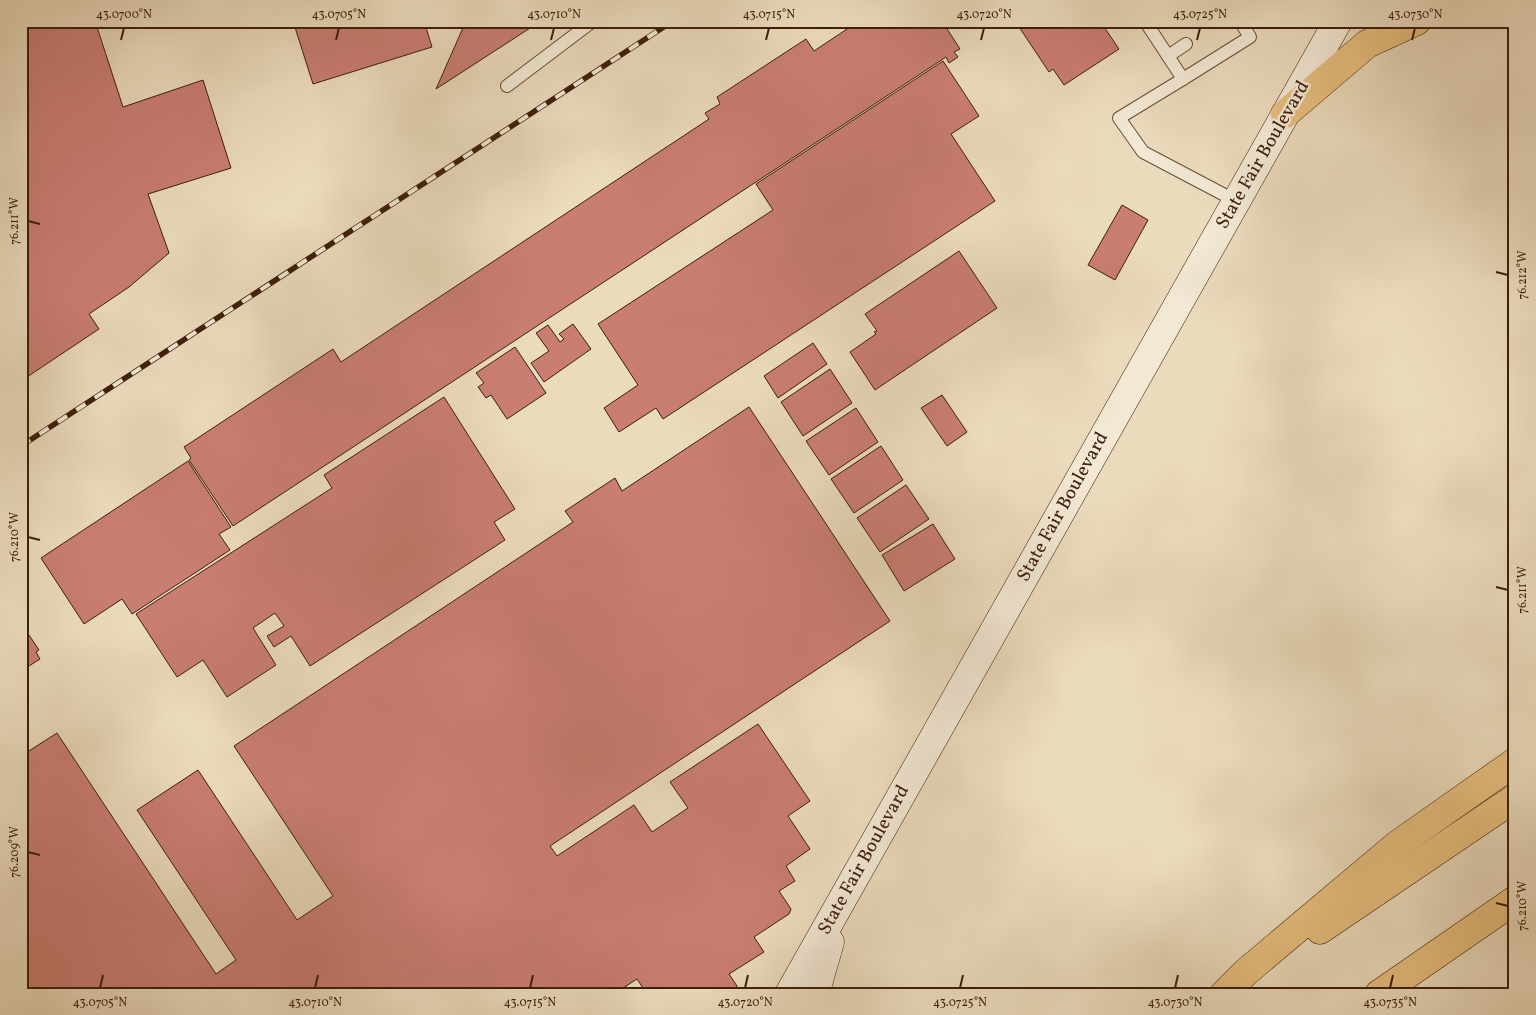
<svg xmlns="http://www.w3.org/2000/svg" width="1536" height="1015" font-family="Vollkorn,serif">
<rect width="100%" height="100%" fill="#ebdbbd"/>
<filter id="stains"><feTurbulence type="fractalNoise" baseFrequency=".004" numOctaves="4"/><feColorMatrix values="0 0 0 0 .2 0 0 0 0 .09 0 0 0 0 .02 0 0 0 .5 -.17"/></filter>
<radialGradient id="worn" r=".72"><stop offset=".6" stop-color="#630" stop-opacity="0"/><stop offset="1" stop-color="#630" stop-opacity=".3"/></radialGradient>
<g fill="#c97d73" stroke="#3d1e09">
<path d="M21 21H95L123 107 203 80 231 168 148 194 169 253 129 287 89 314 99 329 21 381Z"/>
<path d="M293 21H424L432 47 313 84Z"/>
<path d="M466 21H541L436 89Z"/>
<path d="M859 21H942L960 49 954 52 958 57 949 63 946 57 233 526 189 460 191 458 184 447 333 349 341 362 709 119 705 113 720 104 717 97 806 39 814 51Z"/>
<path d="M1015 21H1100L1119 49 1064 85 1053 69 1049 72Z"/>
<path d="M943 61 979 116 951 134 995 201 663 419 656 408 619 432 604 408 638 385 598 324 773 210 756 184Z"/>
<path d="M1122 205 1148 220 1115 280 1088 265Z"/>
<path d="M959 251 997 308 875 390 850 352 876 334 874 332 877 331 865 314Z"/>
<path d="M573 324 591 349 544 382 531 363 549 351 536 333 548 325 560 342 564 339 559 334Z"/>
<path d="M813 343 827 364 778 398 764 376Z"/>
<path d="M515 347 546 393 507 419 491 395 486 398 478 387 484 383 476 373Z"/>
<path d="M830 369 852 403 803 436 781 402Z"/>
<path d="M942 395 967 432 947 446 921 408Z"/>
<path d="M444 397 515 509 494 522 505 540 310 666 291 636 274 647 267 636 284 626 275 613 253 628 276 665 227 697 203 660 177 677 136 614 332 488 324 475Z"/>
<path d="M749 407 890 621 550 846 557 856 634 805 652 832 688 808 670 782 758 724 810 801 788 816 810 849 786 866 795 881 779 891 791 909 789 914 754 937 764 952 729 974 737 986 732 994H647L637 979 614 994H21V756L57 733 216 974 236 960 137 810 198 770 297 920 333 896 234 746 573 522 565 511 615 478 622 491Z"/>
<path d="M856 408 878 442 829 475 806 441Z"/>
<path d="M881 446 903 480 854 513 831 479Z"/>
<path d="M188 461 231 527 219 534 230 550 132 614 122 599 84 624 41 558Z"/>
<path d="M906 485 929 519 880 552 857 518Z"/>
<path d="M933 524 955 559 904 591 882 555Z"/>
<path d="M21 630 26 637 29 635 39 650 36 652 40 659 21 671Z"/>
</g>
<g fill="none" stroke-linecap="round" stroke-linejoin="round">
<defs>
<g id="service">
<path d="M1145 21 1183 79 1250 37 1240 21"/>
<path d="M1168 56 1186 44"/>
<path d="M1183 79 1119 118 1143 152 1236 201"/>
<path d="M507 86 593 21"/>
</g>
<g id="secondary">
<path d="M789 994 1338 21"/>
<path d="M815 994 830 942"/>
</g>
<g id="motorway">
<path d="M1285 114 1367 44 1417 21"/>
<path d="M1320 930 1515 798"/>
<path d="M1224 994 1246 972 1398 844 1515 762"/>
<path d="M1379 994 1515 900"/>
</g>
</defs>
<use href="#service" stroke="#684d36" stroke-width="14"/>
<use href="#secondary" stroke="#3d1e09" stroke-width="29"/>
<use href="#motorway" stroke="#3d1e09" stroke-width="29"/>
<use href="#service" stroke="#f2e8d4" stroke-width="12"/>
<use href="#secondary" stroke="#f2e8d4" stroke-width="28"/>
<use href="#motorway" stroke="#e6be7e" stroke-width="28"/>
<defs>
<path id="rail" d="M21 446 673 21"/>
</defs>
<use href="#rail" stroke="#3d1e09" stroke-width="5.5"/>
<use href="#rail" stroke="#f2e8d4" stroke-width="4" stroke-dasharray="11" stroke-linecap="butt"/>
</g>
<path fill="none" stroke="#3d1e09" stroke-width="2" d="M121 40 124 28M336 40 339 28M551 40 554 28M766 40 769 28M981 40 984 28M1197 40 1200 28M1412 40 1415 28M28 221 40 224M1496 272 1508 275M28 537 40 540M1496 587 1508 590M28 852 40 855M1496 903 1508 906M100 988 103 975M315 988 318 975M530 988 533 975M745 988 748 975M960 988 963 975M1175 988 1178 975M1390 988 1393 975"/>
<g text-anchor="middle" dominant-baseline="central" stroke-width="5" stroke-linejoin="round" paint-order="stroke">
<g font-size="19" fill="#3d1e09" stroke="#f2e8d4">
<text transform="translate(1263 155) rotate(-60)">State Fair Boulevard</text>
<text transform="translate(1063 507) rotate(-61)">State Fair Boulevard</text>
<text transform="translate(864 860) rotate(-61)">State Fair Boulevard</text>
</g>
</g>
<rect width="1536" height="1015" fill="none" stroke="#ebdbbd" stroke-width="55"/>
<rect x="28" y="28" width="1480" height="960" fill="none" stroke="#3d1e09" stroke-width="2"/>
<g font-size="12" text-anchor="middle" fill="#3d1e09">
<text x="124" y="18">43.0700°N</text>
<text x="339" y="18">43.0705°N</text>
<text x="554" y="18">43.0710°N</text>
<text x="769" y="18">43.0715°N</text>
<text x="984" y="18">43.0720°N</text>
<text x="1200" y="18">43.0725°N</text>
<text x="1415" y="18">43.0730°N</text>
<text transform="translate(14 221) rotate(-90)" y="4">76.211°W</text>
<text transform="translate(1522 275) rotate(-90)" y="4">76.212°W</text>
<text transform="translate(14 537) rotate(-90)" y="4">76.210°W</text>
<text transform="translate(1522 590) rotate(-90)" y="4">76.211°W</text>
<text transform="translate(14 852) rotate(-90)" y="4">76.209°W</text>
<text transform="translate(1522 906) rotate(-90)" y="4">76.210°W</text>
<text x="100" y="1006">43.0705°N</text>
<text x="315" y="1006">43.0710°N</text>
<text x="530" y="1006">43.0715°N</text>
<text x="745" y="1006">43.0720°N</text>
<text x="960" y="1006">43.0725°N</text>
<text x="1175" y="1006">43.0730°N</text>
<text x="1390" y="1006">43.0735°N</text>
</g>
<rect width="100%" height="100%" filter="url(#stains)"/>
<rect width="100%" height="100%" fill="url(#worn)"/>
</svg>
